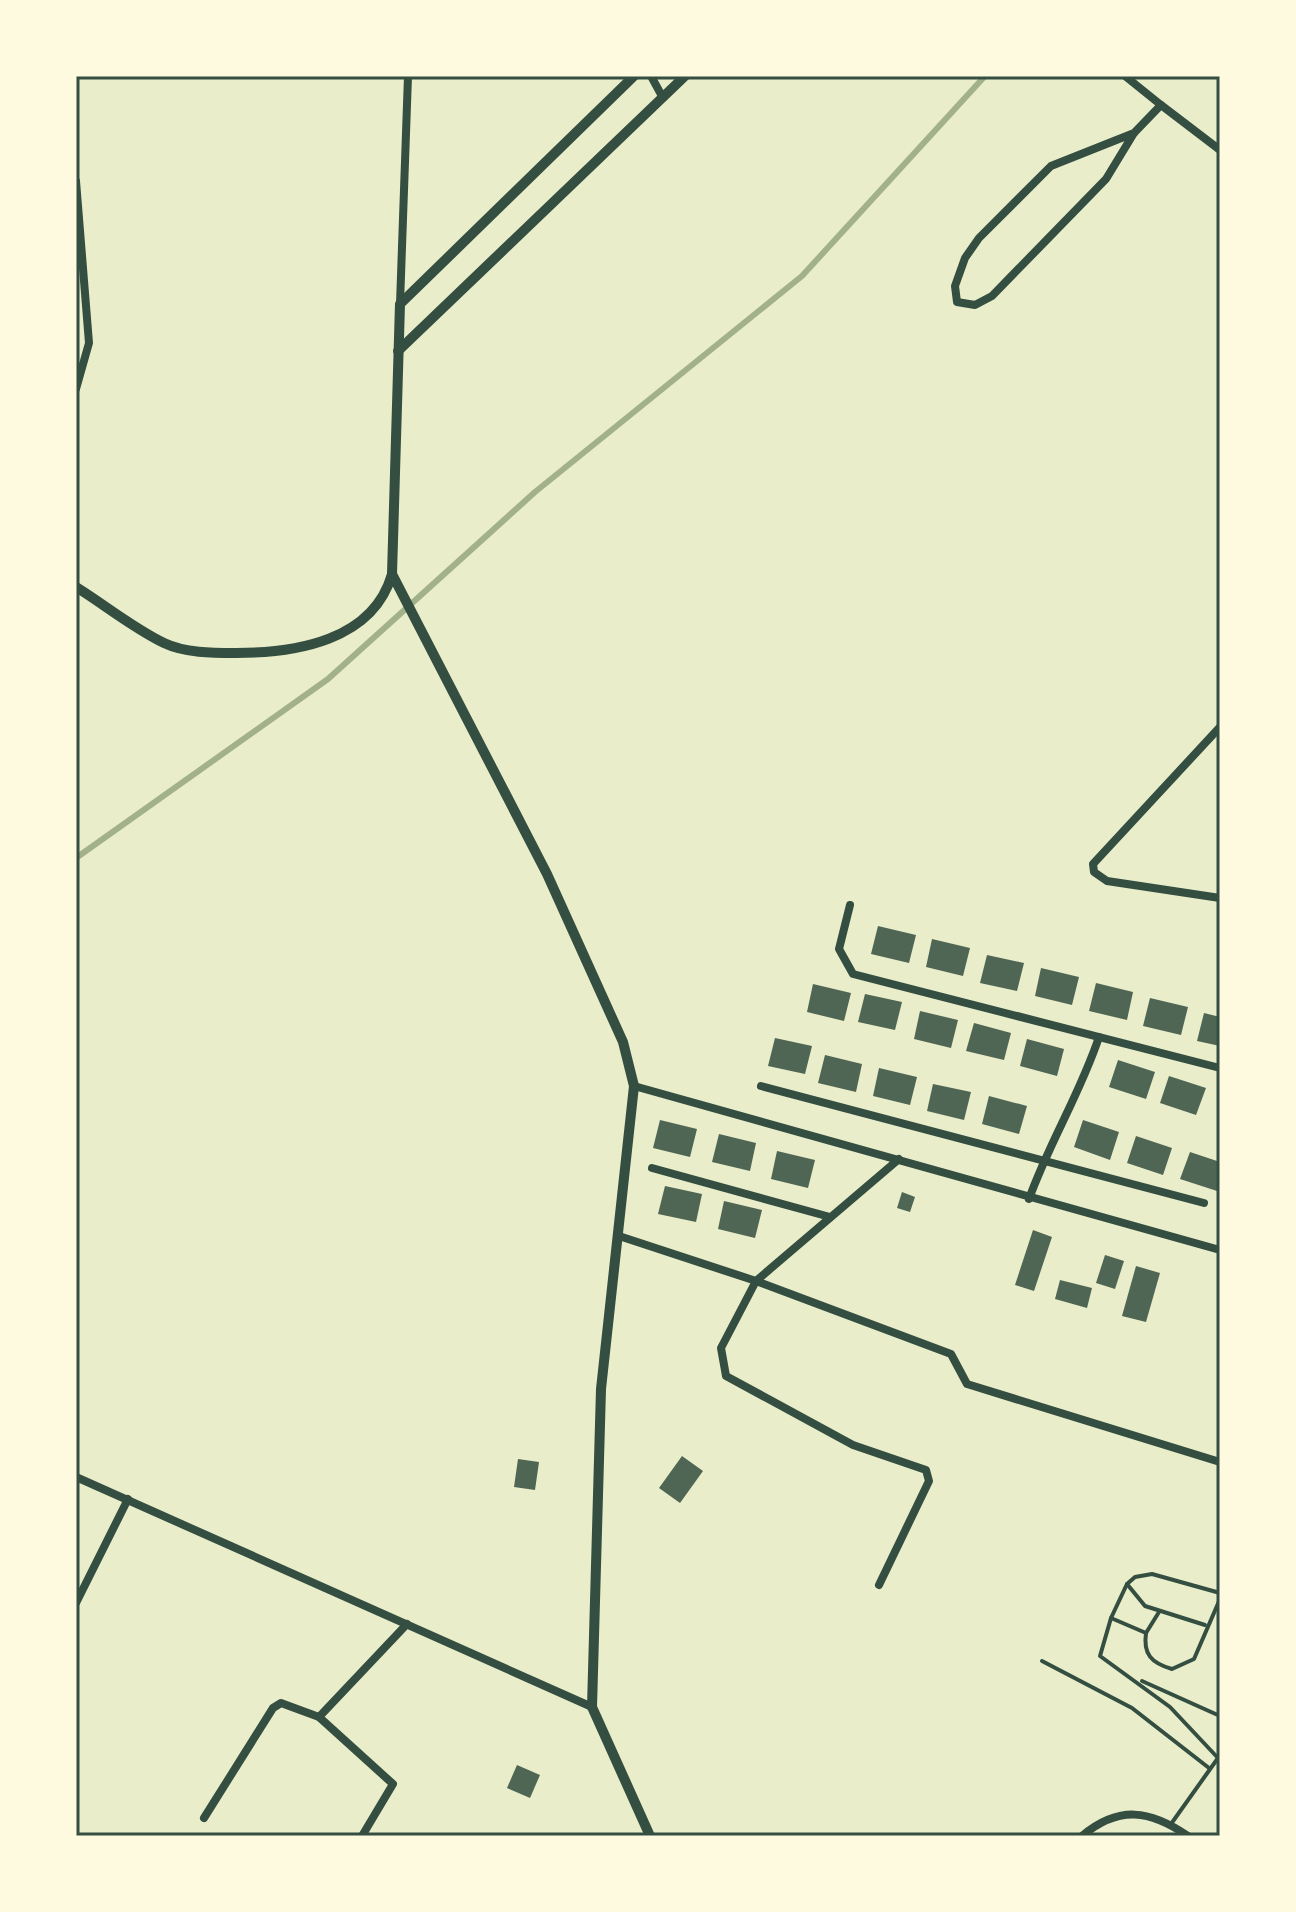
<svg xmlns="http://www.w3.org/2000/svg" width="1296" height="1912" font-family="Lora,serif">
<rect width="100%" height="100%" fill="#e9edc9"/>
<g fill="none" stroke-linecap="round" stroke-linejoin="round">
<path stroke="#a3b18a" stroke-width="6" d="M76 858 328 679 535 492 802 276 985 76"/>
</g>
<g fill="#4f6655">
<path d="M878 926 916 935 909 963 871 954Z"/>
<path d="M932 939 970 948 963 976 926 967Z"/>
<path d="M987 955 1024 963 1017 991 980 983Z"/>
<path d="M1041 968 1079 977 1072 1005 1035 996Z"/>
<path d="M1096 983 1133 992 1127 1020 1089 1011Z"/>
<path d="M813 984 851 993 844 1021 807 1012Z"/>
<path d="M865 994 902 1002 895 1030 858 1022Z"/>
<path d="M1150 998 1188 1007 1181 1035 1143 1026Z"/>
<path d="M920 1011 958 1020 951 1048 914 1039Z"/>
<path d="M1204 1013 1220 1017V1046L1197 1041Z"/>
<path d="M974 1023 1011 1033 1004 1060 966 1051Z"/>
<path d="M775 1038 812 1046 805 1074 768 1066Z"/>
<path d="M1027 1039 1064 1049 1057 1076 1020 1066Z"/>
<path d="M825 1055 862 1064 856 1092 818 1083Z"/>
<path d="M1118 1060 1155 1072 1146 1099 1109 1087Z"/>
<path d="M879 1068 917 1077 910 1105 873 1096Z"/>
<path d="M1169 1076 1206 1088 1196 1115 1160 1103Z"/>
<path d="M933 1084 971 1092 964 1120 927 1111Z"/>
<path d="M989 1096 1027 1106 1019 1134 982 1124Z"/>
<path d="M660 1120 697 1129 690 1157 653 1148Z"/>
<path d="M1083 1120 1119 1132 1110 1160 1074 1147Z"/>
<path d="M719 1134 756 1143 750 1171 712 1162Z"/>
<path d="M1136 1136 1172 1148 1163 1175 1127 1163Z"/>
<path d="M777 1151 815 1160 808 1188 771 1179Z"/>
<path d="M1190 1152 1220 1162 1217 1191 1180 1179Z"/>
<path d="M665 1186 702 1194 696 1222 658 1214Z"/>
<path d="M902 1192 915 1197 910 1212 897 1208Z"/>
<path d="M724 1201 762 1210 755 1238 718 1229Z"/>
<path d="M1033 1230 1052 1237 1034 1291 1015 1285Z"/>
<path d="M1105 1255 1124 1261 1115 1289 1096 1283Z"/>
<path d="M1136 1266 1160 1273 1146 1322 1122 1316Z"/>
<path d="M1060 1280 1092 1288 1087 1308 1055 1299Z"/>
<path d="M682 1456 703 1471 680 1503 659 1488Z"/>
<path d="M518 1459 539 1462 535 1490 514 1487Z"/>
<path d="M517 1765 540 1775 530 1798 507 1788Z"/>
</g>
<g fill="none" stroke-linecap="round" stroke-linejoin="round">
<g stroke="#344e41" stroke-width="4">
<path d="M1127 1584 1145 1606 1205 1625"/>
<path d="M1111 1618 1146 1633C1143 1654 1151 1663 1172 1669L1194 1659 1220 1599"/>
<path d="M1146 1633 1159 1612"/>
<path d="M1042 1661 1132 1708 1209 1768"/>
<path d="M1142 1681 1220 1716"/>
<path d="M1218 1758 1170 1707 1100 1656 1111 1618 1127 1584 1135 1577 1152 1574 1220 1593"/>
<path d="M1171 1824 1218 1758"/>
</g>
<g stroke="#344e41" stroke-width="8">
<path d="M651 76 663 98"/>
<path d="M1125 76 1161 105 1134 133 1106 179 992 296 975 305 957 302 955 286 965 258 979 238 1051 166 1134 133"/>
<path d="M1161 105 1220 150"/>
<path d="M76 181 89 343 76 389"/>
<path d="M400 304 408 76"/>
<path d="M1220 727 1093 864 1094 872 1107 881 1220 898"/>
<path d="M850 905 839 949 853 974 1220 1068"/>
<path d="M634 1086 1220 1250"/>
<path d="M761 1086 1204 1203"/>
<path d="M652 1168 830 1217"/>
<path d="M1029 1199C1049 1143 1080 1094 1099 1037"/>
<path d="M619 1236 756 1281 951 1354 967 1384 1220 1462"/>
<path d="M76 1477 592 1707"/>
<path d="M879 1585 929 1481 926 1470 853 1445 726 1376 721 1348 756 1281 899 1159"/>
<path d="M76 1603 128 1499"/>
<path d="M319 1717 407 1624"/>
<path d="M204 1818 273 1708 281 1703 319 1717 393 1784 362 1836"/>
<path d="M1082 1836C1119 1805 1150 1810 1188 1836"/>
</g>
<g stroke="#344e41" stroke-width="10">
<path d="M634 76 400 304 392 574 547 874 623 1042 634 1086 601 1389 592 1707 650 1836"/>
<path d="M398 351 685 76"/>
<path d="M76 587C105 605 133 628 164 643 185 653 212 653 236 653 295 653 373 641 392 574"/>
</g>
</g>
<rect width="1296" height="1912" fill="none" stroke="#fefae0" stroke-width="156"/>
<rect x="78" y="78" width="1140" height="1756" fill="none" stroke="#344e41" stroke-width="3"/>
</svg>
